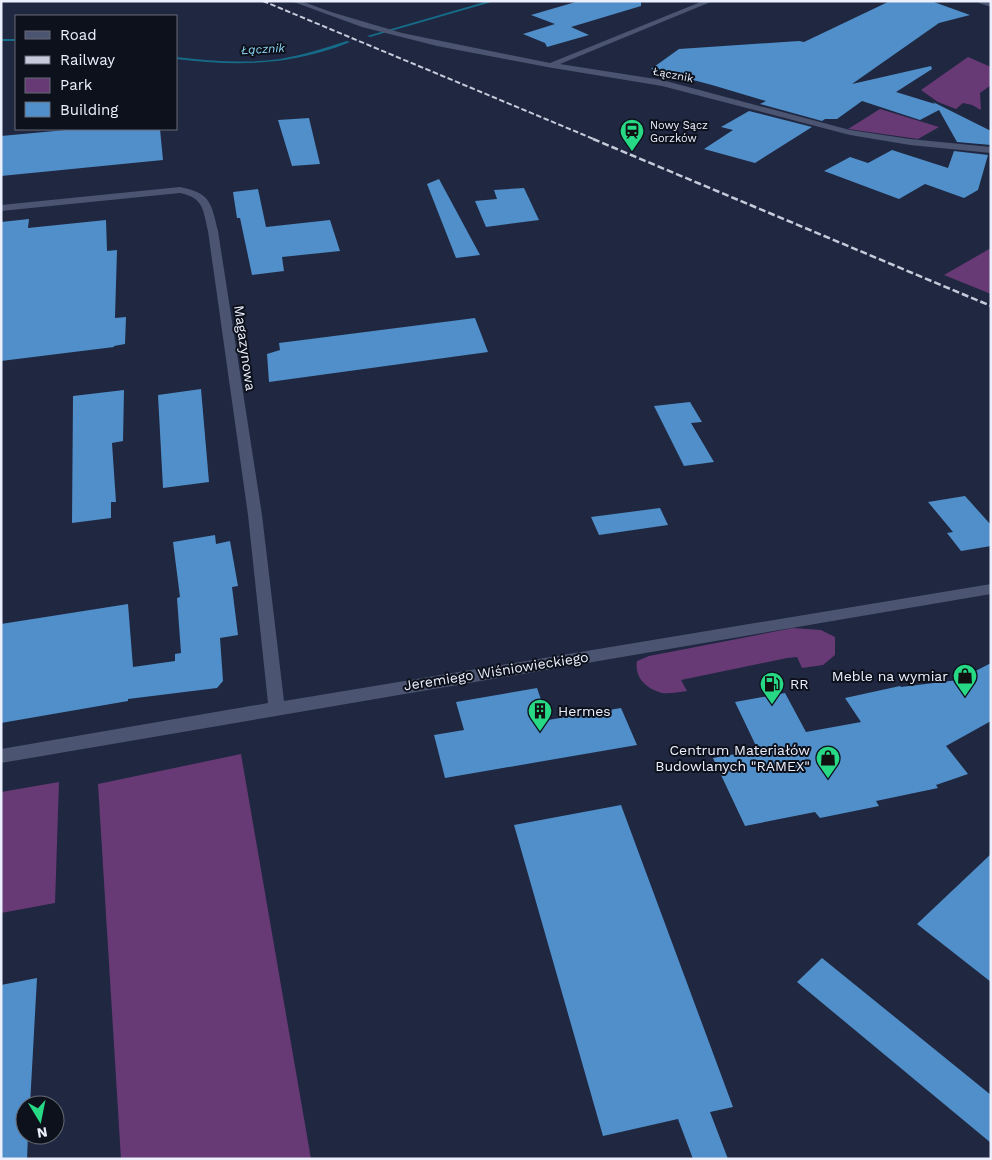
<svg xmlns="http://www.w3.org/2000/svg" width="992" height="1160" font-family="'Work Sans',sans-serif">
<rect width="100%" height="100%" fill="#202740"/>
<g fill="#673a75">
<path d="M968 57 991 67V85L980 93 981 110 972 105 963 103 956 109 938 102 921 90Z"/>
<path d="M880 109 939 127 918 139 848 129Z"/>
<path d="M991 248V294L944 275Z"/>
<path d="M793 628 821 630 835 637V655L823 665 802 668 797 657 787 658 681 680 687 691C679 692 669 694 662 693 647 689 634 678 637 661L649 656Z"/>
<path d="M241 754 311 1159H121L98 784Z"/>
<path d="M59 782 55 903 1 913V792Z"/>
</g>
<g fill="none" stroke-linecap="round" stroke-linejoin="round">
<g fill="#166c88" fill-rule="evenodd">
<path d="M488 1H495L370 37 367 36Z"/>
<rect x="1" y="39" width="15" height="2"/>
<path d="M347 41 350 42C341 46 331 49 321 52 272 66 227 65 176 59V57C210 61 245 64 280 59 303 55 325 48 347 41Z"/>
</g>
</g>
<g fill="#508fc9">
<path d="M579 1H641V6L571 27 589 35 547 47 545 43 523 34 555 24 531 15Z"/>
<path d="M890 1H931L970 15 939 23 852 84 931 66 932 69 896 92 935 104 933 102 991 131V145L957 142 939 110 920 120 862 101 837 119H825L822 121 760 104 766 101 712 85 651 69 679 49 799 41 804 42Z"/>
<path d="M749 111 812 127 755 163 704 149 733 130 721 127Z"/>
<path d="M309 118 320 164 292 166 278 120Z"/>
<path d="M77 129H160L163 160 1 176V136Z"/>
<path d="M892 150 948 168 954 151 988 155 978 190 964 198 925 184 899 199 824 171 850 157 868 163Z"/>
<path d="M439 179 480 255 456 258 427 184Z"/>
<path d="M524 188 539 220 486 227 475 201 497 199 494 190Z"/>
<path d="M258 189 266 227 330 220 340 251 282 257 284 271 252 275 240 218H237L233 192Z"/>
<path d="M29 219 28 228 106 220 107 251 117 250 115 318 126 317 125 344 114 346V347L1 361V222Z"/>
<path d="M475 318 488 352 269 382 267 354 280 350 279 343Z"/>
<path d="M201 389 209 482 163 488 158 395Z"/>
<path d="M124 390 123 441 112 443 116 502H111V518L72 523 73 396Z"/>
<path d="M690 402 702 422 691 423 714 462 684 466 654 406Z"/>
<path d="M965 496 991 525V546L961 551 947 533 953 532 928 502Z"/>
<path d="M660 508 668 525 599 535 591 517Z"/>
<path d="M215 535 216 544 230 541 238 586 232 587 238 635 220 638 223 681 217 688 128 699V701L1 723V624L128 604 133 667 175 661V654L181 653 177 598 180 597 173 542Z"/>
<path d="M991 663V721L946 746 968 774 936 785 938 788 876 801 879 806 820 818 815 812 745 826 713 758 758 750 735 702 785 693 806 732 861 722 845 698 900 686 901 687 958 680Z"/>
<path d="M537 688 548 720 621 708 637 745 445 778 434 735 464 730 456 702Z"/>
<path d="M621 805 733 1107 710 1112 728 1159H693L678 1119 603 1136 514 825Z"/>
<path d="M991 854V982L917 924Z"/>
<path d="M822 958 991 1095V1143L797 982Z"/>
<path d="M37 978 30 1105H25V1135H28L27 1159H1V985Z"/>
</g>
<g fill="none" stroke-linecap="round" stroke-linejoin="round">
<g fill="#4b5470" fill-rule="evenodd">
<path d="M291 1H301L331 12 402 33 550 63 703 1H713L560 64 662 80 850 130 910 139 991 147V153L910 145 850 135 662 86 547 67 437 46 362 27Z"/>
<path d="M979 1 991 2V7L979 3Z"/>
<path d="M180 187C211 193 211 203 218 231L262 515 284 701 991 584V594L1 763V749L268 703 248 515 208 231C203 210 204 198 180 193L1 211V205Z"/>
</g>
<path stroke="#c6cbdb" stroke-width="2" stroke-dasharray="5.5 2.5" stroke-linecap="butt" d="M263 1 596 140"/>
<path stroke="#c6cbdb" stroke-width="2.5" stroke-dasharray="7 3" stroke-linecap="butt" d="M593 139 991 306"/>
</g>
<defs>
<symbol id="station-pin" viewBox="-11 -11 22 30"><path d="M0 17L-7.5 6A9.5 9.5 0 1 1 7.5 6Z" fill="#27d885" stroke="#0d111c"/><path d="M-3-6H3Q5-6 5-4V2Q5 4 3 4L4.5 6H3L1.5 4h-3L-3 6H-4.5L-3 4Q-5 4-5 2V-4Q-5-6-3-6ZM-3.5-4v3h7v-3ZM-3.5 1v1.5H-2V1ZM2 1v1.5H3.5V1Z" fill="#111"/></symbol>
<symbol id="shop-pin" viewBox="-11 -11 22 30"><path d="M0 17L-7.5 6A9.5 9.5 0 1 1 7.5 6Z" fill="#27d885" stroke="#0d111c"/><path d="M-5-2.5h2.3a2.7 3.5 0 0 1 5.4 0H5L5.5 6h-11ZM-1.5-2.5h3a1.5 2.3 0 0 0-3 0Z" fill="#111"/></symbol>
<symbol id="fuel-pin" viewBox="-11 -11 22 30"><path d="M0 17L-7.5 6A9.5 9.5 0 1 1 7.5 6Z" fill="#27d885" stroke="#0d111c"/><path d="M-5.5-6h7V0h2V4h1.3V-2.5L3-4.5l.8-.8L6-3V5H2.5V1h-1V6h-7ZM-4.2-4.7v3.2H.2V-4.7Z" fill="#111"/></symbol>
<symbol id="building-pin" viewBox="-11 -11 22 30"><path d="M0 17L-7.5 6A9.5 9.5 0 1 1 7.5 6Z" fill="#27d885" stroke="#0d111c"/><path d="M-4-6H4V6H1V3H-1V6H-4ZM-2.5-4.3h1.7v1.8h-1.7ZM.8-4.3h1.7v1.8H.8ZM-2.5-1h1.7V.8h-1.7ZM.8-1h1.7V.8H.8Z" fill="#111"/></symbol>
</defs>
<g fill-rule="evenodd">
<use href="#station-pin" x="618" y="117" width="28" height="38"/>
<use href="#shop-pin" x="951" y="662" width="28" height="38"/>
<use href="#fuel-pin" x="758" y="670" width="28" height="38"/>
<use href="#building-pin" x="526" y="697" width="28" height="38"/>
<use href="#shop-pin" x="814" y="744" width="28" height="38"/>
</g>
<g text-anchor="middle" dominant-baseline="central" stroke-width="4" stroke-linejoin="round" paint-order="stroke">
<g font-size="11" fill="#ecf0fe" stroke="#0d111c">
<text transform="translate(673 75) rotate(11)">Łącznik</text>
</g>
<g font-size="11" fill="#ecf0fe" stroke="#0d111c" text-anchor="start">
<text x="650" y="125">Nowy Sącz<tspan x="650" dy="13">Gorzków</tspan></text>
</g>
<g font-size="12" font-style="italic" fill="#8dd6f3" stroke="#0d111c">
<text transform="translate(263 49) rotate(-3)">Łącznik</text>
</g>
<g font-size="14" fill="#ecf0fe" stroke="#0d111c">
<text transform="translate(245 348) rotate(82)">Magazynowa</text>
<text transform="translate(496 671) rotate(-9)">Jeremiego Wiśniowieckiego</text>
</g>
<g font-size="14" fill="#ecf0fe" stroke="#0d111c" text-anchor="end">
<text x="948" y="676">Meble na wymiar</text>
<text x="790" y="684" text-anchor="start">RR</text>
<text x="558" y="711" text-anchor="start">Hermes</text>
<text x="810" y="750">Centrum Materiałów<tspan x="810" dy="16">Budowlanych "RAMEX"</tspan></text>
</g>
</g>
<rect width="992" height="1160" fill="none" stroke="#ecf0fe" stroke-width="5"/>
<rect x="15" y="15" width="162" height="115" fill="#0d111c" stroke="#666a76"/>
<rect x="25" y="31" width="25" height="8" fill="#4b5470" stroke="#666a76"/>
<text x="60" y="40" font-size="15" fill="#ecf0fe">Road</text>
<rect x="25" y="56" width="25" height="8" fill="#c6cbdb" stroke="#666a76"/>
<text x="60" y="65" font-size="15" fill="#ecf0fe">Railway</text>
<rect x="25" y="78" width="25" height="15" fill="#673a75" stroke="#666a76"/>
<text x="60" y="90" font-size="15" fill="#ecf0fe">Park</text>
<rect x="25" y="102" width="25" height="15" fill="#508fc9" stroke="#666a76"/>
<text x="60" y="115" font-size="15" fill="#ecf0fe">Building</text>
<g transform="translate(40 1120) rotate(170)"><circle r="24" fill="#0d111c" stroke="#666a76"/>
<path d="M0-4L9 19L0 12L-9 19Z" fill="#27d885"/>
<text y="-8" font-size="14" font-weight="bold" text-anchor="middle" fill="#ecf0fe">N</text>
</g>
</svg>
